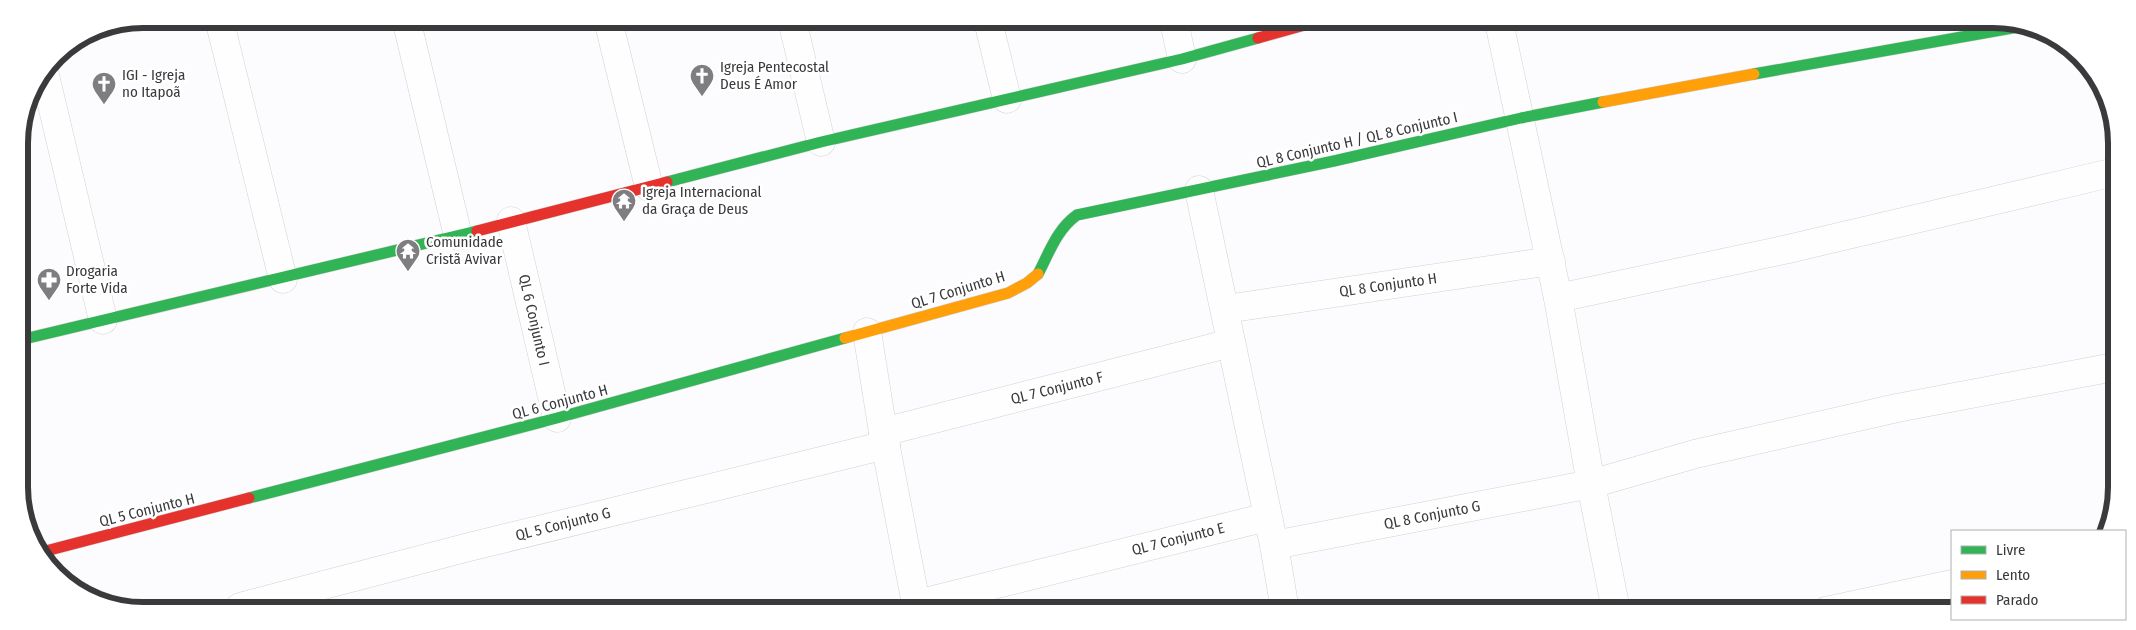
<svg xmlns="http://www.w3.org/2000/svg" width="2136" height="630" font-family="'Fira Sans Condensed',sans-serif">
<rect width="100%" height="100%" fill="#fcfbfd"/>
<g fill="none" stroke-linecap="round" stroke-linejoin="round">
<defs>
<g id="street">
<path d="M219 19 283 279"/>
<path d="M406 19 458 236"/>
<path d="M608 20 649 187"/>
<path d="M792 20 821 142"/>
<path d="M988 21 1007 99"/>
<path d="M1174 21 1182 59"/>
<path d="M1499 22 1558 298 1591 484 1616 610"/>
<path d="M44 71 103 320"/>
<path d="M1199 190 1274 545 1285 610"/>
<path d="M511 221 557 418"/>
<path d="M1558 298 1788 249 2115 172"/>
<path d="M1226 309 1551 261"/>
<path d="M867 332 883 432 917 609"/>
<path d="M883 432 1231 343"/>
<path d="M1274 545 1591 484 1695 454 1897 408 2114 367"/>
<path d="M917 604 1267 517"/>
<path d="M240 607 469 547 886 445"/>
<path d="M1826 611 1952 584"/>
</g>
<g id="fast">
<path d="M1754 74 2029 25"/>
<path d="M667 182 821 142 1182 59 1258 38"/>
<path d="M1038 274C1049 253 1057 229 1077 215L1334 161 1521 118 1603 102"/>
<path d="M20 340 477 231"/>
<path d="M249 498 557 418 845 338"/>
</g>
<g id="slow">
<path d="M1603 102 1754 74"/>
<path d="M845 338 1008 293 1027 283 1038 274"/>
</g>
<g id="jam">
<path d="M1258 38 1319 21"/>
<path d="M477 231 667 182"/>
<path d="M42 552 249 498"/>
</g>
</defs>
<use href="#street" stroke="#d2d1d3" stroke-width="29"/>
<use href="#fast" stroke="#d2d1d3" stroke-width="12"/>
<use href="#slow" stroke="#d2d1d3" stroke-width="12"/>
<use href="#jam" stroke="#d2d1d3" stroke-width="12"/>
<use href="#street" stroke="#fffeff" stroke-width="28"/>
<use href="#fast" stroke="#30b455" stroke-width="11"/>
<use href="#slow" stroke="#ff9f0a" stroke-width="11"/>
<use href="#jam" stroke="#e5322d" stroke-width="11"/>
</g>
<defs>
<symbol id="church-pin" viewBox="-11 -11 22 30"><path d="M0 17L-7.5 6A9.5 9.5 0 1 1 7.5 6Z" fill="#7e7d80" stroke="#fff"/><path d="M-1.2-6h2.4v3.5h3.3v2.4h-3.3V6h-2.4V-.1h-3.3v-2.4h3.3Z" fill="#fff"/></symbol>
<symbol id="temple-pin" viewBox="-11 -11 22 30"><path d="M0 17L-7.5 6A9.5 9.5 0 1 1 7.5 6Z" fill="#7e7d80" stroke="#fff"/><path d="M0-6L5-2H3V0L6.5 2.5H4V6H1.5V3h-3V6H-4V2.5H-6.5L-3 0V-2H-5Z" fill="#fff"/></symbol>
<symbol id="pharmacy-pin" viewBox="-11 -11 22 30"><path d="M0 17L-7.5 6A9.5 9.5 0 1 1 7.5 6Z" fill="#7e7d80" stroke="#fff"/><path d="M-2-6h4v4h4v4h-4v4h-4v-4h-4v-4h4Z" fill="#fff"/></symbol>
</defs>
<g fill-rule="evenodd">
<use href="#church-pin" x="688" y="62" width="28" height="38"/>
<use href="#church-pin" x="90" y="70" width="28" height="38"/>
<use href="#temple-pin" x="610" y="187" width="28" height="38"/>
<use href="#temple-pin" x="394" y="237" width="28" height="38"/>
<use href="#pharmacy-pin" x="35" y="266" width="28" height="38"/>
</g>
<g text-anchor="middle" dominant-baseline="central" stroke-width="5" stroke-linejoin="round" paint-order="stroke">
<g font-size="15" fill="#3a393c" stroke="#fff" text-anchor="start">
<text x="720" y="67">Igreja Pentecostal<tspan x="720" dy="17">Deus É Amor</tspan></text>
<text x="122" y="75">IGI - Igreja<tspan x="122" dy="17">no Itapoã</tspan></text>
<text x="642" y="192">Igreja Internacional<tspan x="642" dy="17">da Graça de Deus</tspan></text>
<text x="426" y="242">Comunidade<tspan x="426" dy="17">Cristã Avivar</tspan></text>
<text x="66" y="271">Drogaria<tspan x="66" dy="17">Forte Vida</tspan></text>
</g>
<g font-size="15" fill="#3a393c" stroke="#fff">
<text transform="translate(1357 140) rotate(-13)">QL 8 Conjunto H / QL 8 Conjunto I</text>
<text transform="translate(1388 285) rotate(-8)">QL 8 Conjunto H</text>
<text transform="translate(958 290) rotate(-17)">QL 7 Conjunto H</text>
<text transform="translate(534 320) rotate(77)">QL 6 Conjunto I</text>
<text transform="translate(1057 388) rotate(-14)">QL 7 Conjunto F</text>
<text transform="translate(560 402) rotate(-15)">QL 6 Conjunto H</text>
<text transform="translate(147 510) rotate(-14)">QL 5 Conjunto H</text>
<text transform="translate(1432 515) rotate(-11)">QL 8 Conjunto G</text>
<text transform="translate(563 524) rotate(-14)">QL 5 Conjunto G</text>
<text transform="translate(1178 539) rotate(-14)">QL 7 Conjunto E</text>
</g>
</g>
<path d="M0 0H2136V630H0ZM143 28H1993A115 115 0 0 1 2108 143V487A115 115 0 0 1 1993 602H143A115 115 0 0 1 28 487V143A115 115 0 0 1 143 28Z" fill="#fff" fill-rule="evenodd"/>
<path fill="none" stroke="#3a393c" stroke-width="6" d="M143 28H1993A115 115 0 0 1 2108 143V487A115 115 0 0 1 1993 602H143A115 115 0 0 1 28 487V143A115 115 0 0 1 143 28Z"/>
<rect x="1951" y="530" width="175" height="90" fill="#ffffff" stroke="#b0b0b1"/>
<rect x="1961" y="546" width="25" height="8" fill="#30b455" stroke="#b0b0b1"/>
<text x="1996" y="555" font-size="15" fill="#3a393c">Livre</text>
<rect x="1961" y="571" width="25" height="8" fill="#ff9f0a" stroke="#b0b0b1"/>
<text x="1996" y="580" font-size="15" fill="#3a393c">Lento</text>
<rect x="1961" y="596" width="25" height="8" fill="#e5322d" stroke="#b0b0b1"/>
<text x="1996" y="605" font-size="15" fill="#3a393c">Parado</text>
</svg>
